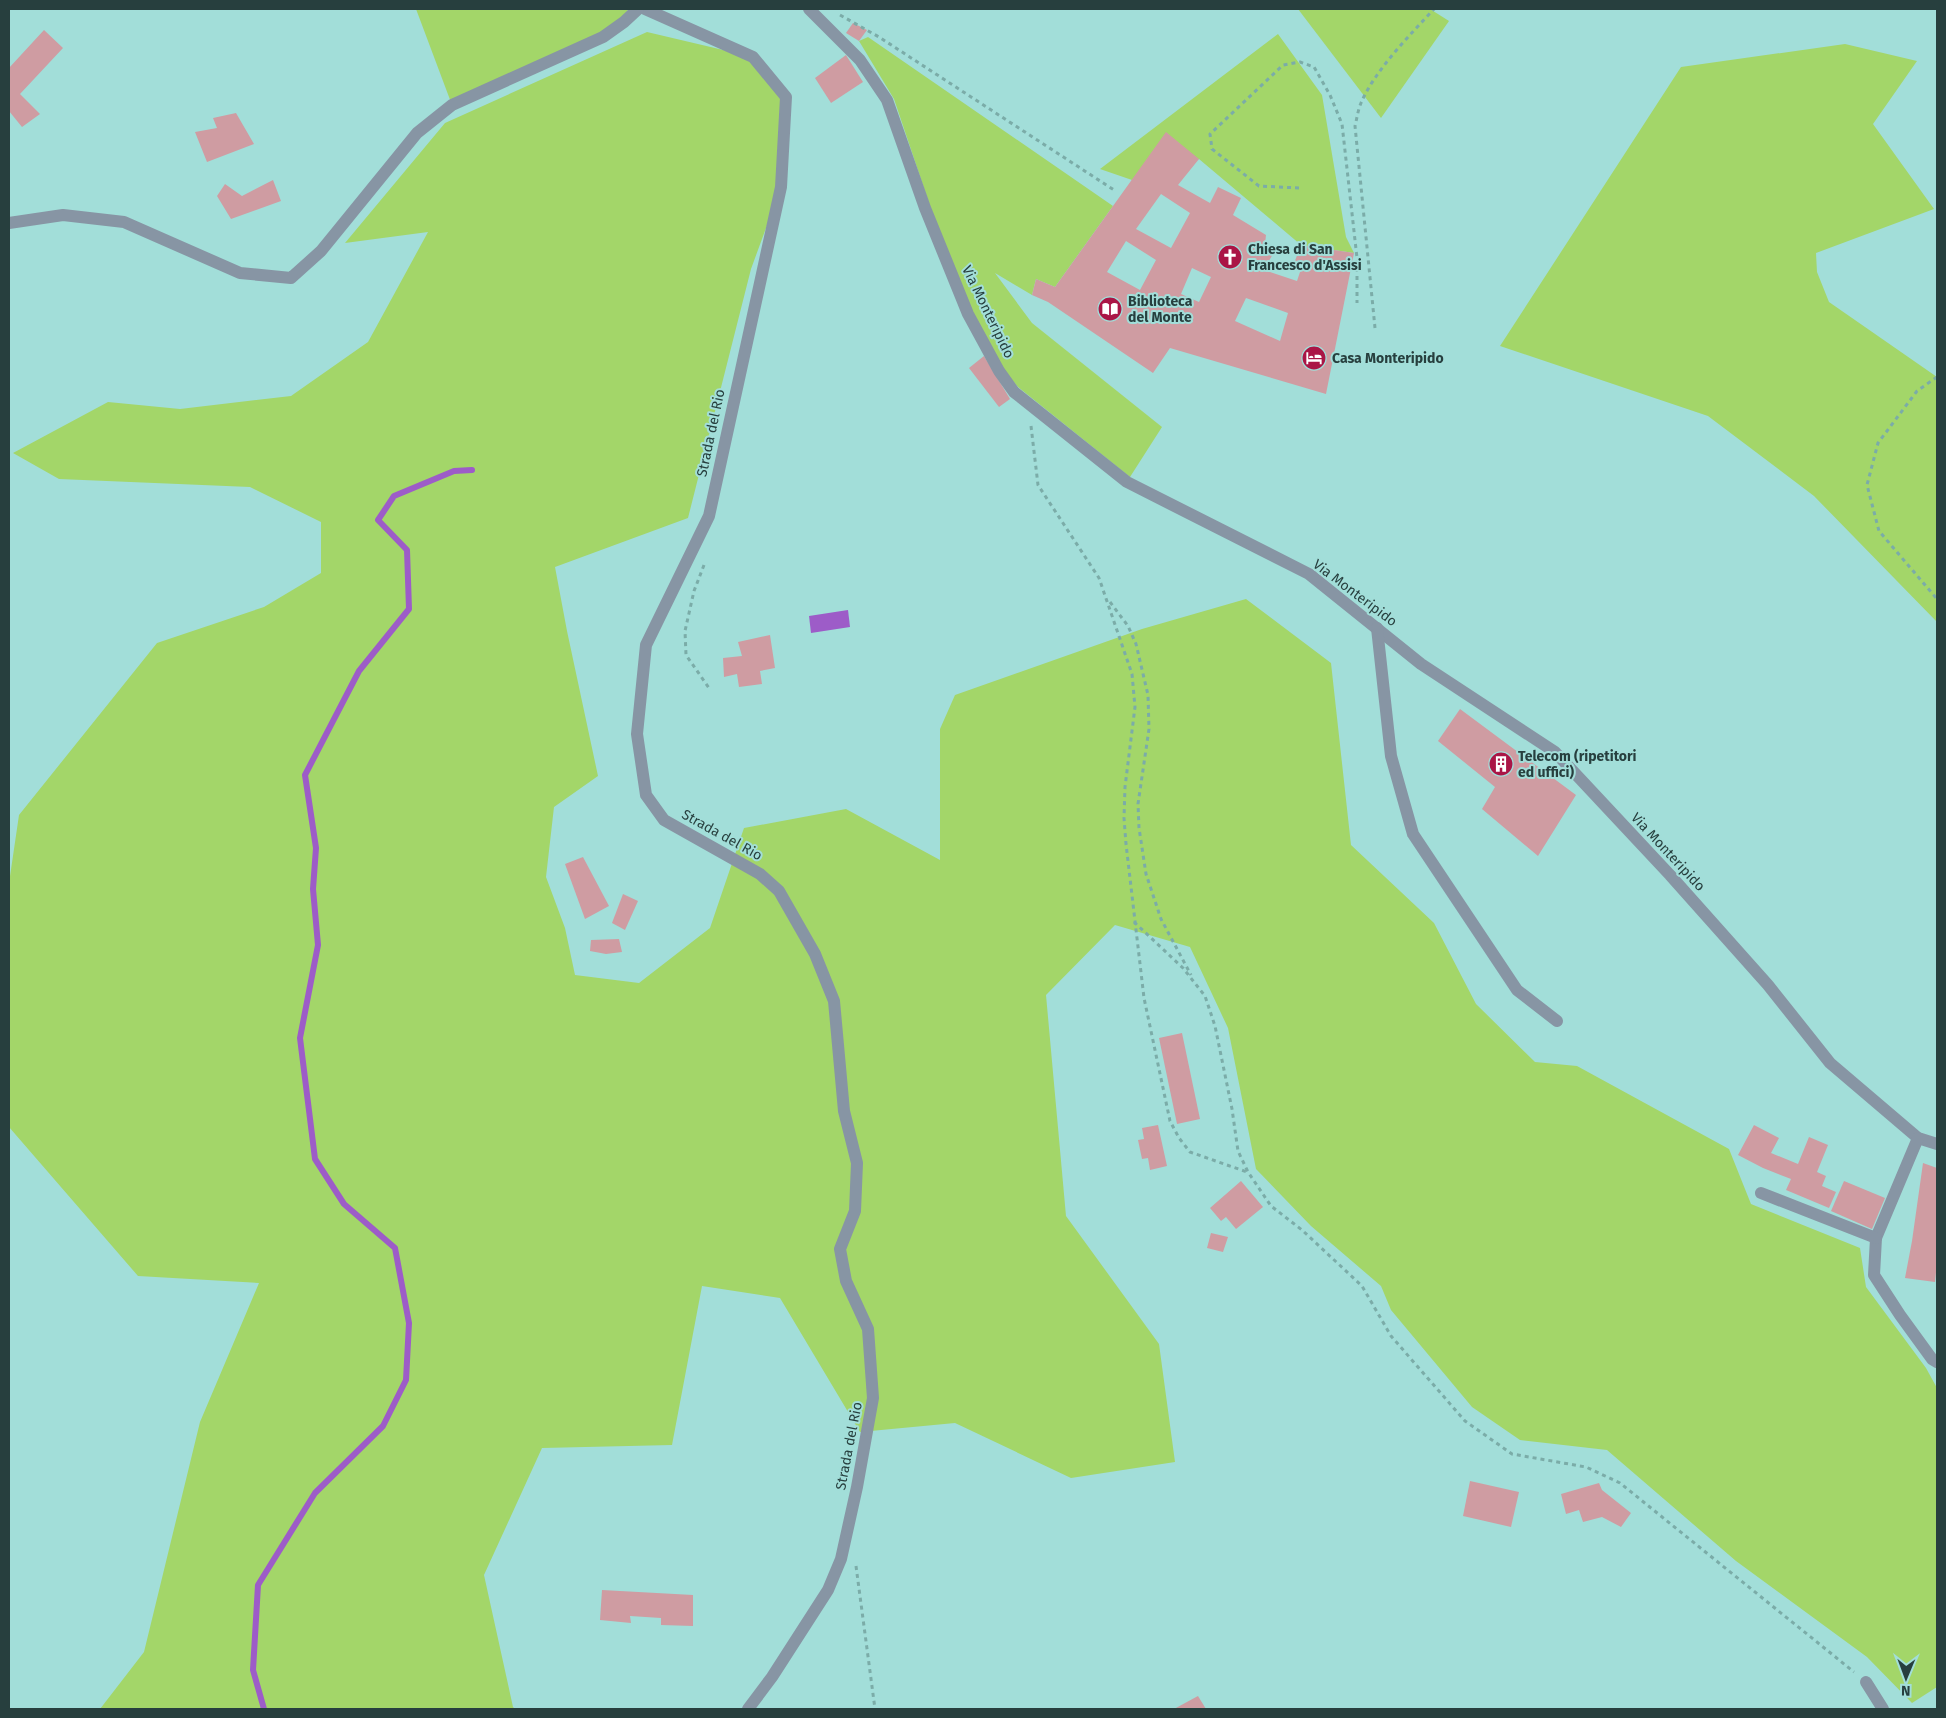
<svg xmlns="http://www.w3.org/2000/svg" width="1946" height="1718" font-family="'Fira Sans',sans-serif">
<rect width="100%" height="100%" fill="#a2ded9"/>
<g fill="#a3d669">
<path d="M416 9H628L624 22 452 105Z"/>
<path d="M1298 9H1430L1449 21 1381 118Z"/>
<path d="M647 32 753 57 786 97 781 187 751 269 688 518 555 567 567 631 598 776 554 807 546 877 565 928 575 975 639 983 710 928 744 828 846 809 940 860V729L955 695 1142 629 1246 599 1331 663 1351 845 1434 923 1476 1004 1535 1062 1577 1066 1729 1149 1751 1204 1860 1248 1866 1287 1926 1368 1937 1388V1687L1912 1703 1867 1657 1736 1561 1607 1450 1520 1440 1472 1407 1391 1310 1381 1286 1311 1226 1256 1169 1228 1028 1190 947 1115 925 1046 995 1066 1216 1159 1344 1175 1462 1071 1478 955 1423 860 1432 780 1298 702 1286 672 1445 542 1448 484 1575 513 1707 515 1709H100L144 1652 200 1422 259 1283 138 1276 9 1127V883L19 815 157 643 264 607 321 573V522L250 487 59 479 13 453 108 402 180 409 291 396 368 342 428 232 345 243 445 123Z"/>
<path d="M1278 34 1322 95 1346 237 1354 253 1301 245 1199 159 1132 180 1100 169Z"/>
<path d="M868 37 1113 206 1055 287 1036 279 1032 295 995 273 1032 323 1162 427 1130 477 1018 387 1002 368 972 311 930 206 894 99 859 41Z"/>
<path d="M1845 44 1917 61 1873 124 1934 209 1816 253 1817 272 1829 302 1937 377V622L1814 496 1708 416 1500 346 1681 67Z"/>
</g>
<path fill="#9d5cc8" d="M848 610 850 627 811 633 809 616Z"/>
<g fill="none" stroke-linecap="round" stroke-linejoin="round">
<path stroke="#9d5cc8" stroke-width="6" d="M264 1709 253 1670 258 1585 315 1493 383 1426 406 1380 409 1323 395 1248 344 1204 315 1159 300 1038 318 945 313 889 316 848 305 775 359 671 409 609 407 550 378 520 394 496 454 471 472 470"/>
</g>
<g fill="#cf9ca2" fill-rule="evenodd">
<path d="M853 23 867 30 859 41 846 33Z"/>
<path d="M44 30 63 48 20 94 40 114 22 127 9 111V68Z"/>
<path d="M846 55 863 82 831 103 815 78Z"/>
<path d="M236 113 254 144 207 162 195 132 217 128 213 118Z"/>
<path d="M1166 132 1199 159 1178 185 1210 203 1218 187 1241 198 1233 215 1266 235 1265 244 1276 249 1267 264 1270 272 1297 281 1301 269 1293 266 1301 245 1354 253 1326 394 1170 348 1153 373 1048 302 1032 295 1036 279 1055 287ZM1161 194 1190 213 1171 248 1136 229ZM1126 241 1156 260 1140 290 1107 272ZM1192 268 1211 277 1199 302 1181 294ZM1246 298 1288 313 1280 341 1235 321Z"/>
<path d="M273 180 281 201 231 219 217 196 225 184 242 196Z"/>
<path d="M984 356 1010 399 999 407 969 368Z"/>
<path d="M770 635 775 668 760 671 762 684 739 687 737 674 724 677 723 658 742 656 738 642Z"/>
<path d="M1460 709 1576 795 1538 856 1482 809 1495 787 1438 741Z"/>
<path d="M583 857 609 906 585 919 565 864Z"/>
<path d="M623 894 638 901 625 930 612 923Z"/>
<path d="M619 939 622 952 606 954 590 951 591 940Z"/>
<path d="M1182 1033 1200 1119 1177 1124 1159 1038Z"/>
<path d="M1158 1125 1167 1166 1150 1170 1148 1158 1142 1159 1138 1140 1144 1139 1142 1128Z"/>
<path d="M1754 1125 1779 1138 1771 1153 1798 1164 1809 1137 1828 1145 1817 1172 1826 1176 1822 1186 1836 1192 1829 1208 1786 1190 1791 1179 1763 1168 1738 1155Z"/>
<path d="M1923 1163 1937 1168V1263L1935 1282 1905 1278 1912 1241Z"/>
<path d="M1241 1181 1263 1207 1236 1229 1226 1217 1221 1221 1210 1208Z"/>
<path d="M1844 1181 1885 1198 1872 1229 1831 1211Z"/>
<path d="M1211 1233 1228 1237 1223 1252 1207 1248Z"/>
<path d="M1470 1481 1519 1492 1511 1527 1463 1516Z"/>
<path d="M1599 1483 1602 1490 1631 1513 1621 1527 1602 1517 1583 1522 1579 1510 1566 1514 1561 1494Z"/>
<path d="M602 1590 693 1595V1626L661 1625V1618L630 1616 631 1623 600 1620Z"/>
<path d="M1198 1696 1206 1709H1174Z"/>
</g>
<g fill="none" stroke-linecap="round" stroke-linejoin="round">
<g stroke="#7baca8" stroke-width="3" stroke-dasharray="4 4" stroke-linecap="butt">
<path d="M840 15 879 37 1114 190"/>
<path d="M1299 188 1259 186 1212 149 1210 134 1283 65 1300 62 1314 67 1330 95 1342 124 1357 258V303"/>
<path d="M1375 328 1355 126C1357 118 1358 110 1361 103 1375 70 1410 35 1434 9"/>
<path d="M1937 377 1917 391 1878 443 1867 485 1879 531 1937 599"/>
<path d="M1031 426 1038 485 1099 578 1132 674 1135 707 1125 787 1124 818 1126 844 1144 998 1170 1121 1179 1138 1190 1152 1247 1172"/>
<path d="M704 565 694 591 685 631 686 655 709 688"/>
<path d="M1110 602 1128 626 1136 644 1148 695 1149 729 1138 804 1139 828 1146 874 1161 919 1191 975"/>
<path d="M1134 922 1183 968 1205 996 1215 1026 1232 1109 1238 1151 1248 1172 1271 1206 1302 1230 1362 1286 1391 1336 1465 1421 1512 1454 1586 1467 1620 1483 1854 1672"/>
<path d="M856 1566 875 1709"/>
</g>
<g stroke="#8795a4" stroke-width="12">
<path d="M645 9 753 57 786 97 781 187 709 516 646 645 637 734 646 795 664 820 760 874 779 891 815 954 834 1001 844 1111 857 1163 855 1211 840 1249 846 1281 868 1329 873 1398 857 1487 841 1559 828 1590 772 1677 748 1709"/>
<path d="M809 9 860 60 887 100 925 208 968 314 999 371 1014 392 1127 482 1309 574 1421 664 1555 752 1670 875 1768 985 1830 1063 1918 1138 1937 1144"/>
<path d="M9 223 63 215 124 222 240 273 291 278 321 251 417 133 452 105 603 37 624 22 638 9"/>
<path d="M1377 628 1391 756 1413 834 1517 990 1557 1021"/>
<path d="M1918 1138 1876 1238 1874 1275 1900 1315 1932 1359 1937 1362"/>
<path d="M1761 1193 1876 1238"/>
<path d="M1866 1682 1883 1709"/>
</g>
</g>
<defs>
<symbol id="church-disc" viewBox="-11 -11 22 22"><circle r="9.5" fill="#aa1546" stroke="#a2ded9"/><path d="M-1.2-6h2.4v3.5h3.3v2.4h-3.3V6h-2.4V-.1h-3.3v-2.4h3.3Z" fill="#fff"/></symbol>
<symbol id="library-disc" viewBox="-11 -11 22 22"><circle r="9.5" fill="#aa1546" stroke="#a2ded9"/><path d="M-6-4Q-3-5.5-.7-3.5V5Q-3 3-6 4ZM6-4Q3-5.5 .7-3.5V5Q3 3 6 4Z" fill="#fff"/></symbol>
<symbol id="hotel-disc" viewBox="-11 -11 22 22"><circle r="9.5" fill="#aa1546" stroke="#a2ded9"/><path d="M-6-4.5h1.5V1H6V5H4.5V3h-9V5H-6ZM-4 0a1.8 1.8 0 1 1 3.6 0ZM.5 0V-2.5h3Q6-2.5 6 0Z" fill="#fff"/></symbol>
<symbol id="building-disc" viewBox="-11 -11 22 22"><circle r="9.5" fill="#aa1546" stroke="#a2ded9"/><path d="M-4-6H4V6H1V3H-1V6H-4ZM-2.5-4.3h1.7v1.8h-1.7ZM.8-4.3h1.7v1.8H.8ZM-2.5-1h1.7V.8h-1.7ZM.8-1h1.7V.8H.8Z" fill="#fff"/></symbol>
</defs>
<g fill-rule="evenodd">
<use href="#church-disc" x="1216" y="243" width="28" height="28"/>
<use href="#library-disc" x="1096" y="295" width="28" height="28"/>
<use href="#hotel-disc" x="1300" y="344" width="28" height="28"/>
<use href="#building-disc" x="1487" y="750" width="28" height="28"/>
</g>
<g text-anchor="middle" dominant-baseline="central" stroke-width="4" stroke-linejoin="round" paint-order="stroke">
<g font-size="14" font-weight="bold" fill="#273f3e" stroke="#a2ded9" text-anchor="start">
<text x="1248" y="249">Chiesa di San<tspan x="1248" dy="16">Francesco d'Assisi</tspan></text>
<text x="1128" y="301">Biblioteca<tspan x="1128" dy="16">del Monte</tspan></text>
<text x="1332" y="358">Casa Monteripido</text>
<text x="1518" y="756">Telecom (ripetitori<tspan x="1518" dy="16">ed uffici)</tspan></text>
</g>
<g font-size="14" fill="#273f3e" stroke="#a2ded9">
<text transform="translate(988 312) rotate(64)">Via Monteripido</text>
<text transform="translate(711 433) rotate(-78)">Strada del Rio</text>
<text transform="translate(1355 593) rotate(37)">Via Monteripido</text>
<text transform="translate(722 835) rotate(29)">Strada del Rio</text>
<text transform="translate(1668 852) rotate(47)">Via Monteripido</text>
<text transform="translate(849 1446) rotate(-79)">Strada del Rio</text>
</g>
</g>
<rect width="1946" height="1718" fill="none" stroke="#273f3e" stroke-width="20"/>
<g transform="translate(1906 1678) rotate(181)" stroke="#a2ded9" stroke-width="4" paint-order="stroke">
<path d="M0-4L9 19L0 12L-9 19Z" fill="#273f3e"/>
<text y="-8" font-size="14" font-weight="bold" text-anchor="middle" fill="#273f3e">N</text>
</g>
</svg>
